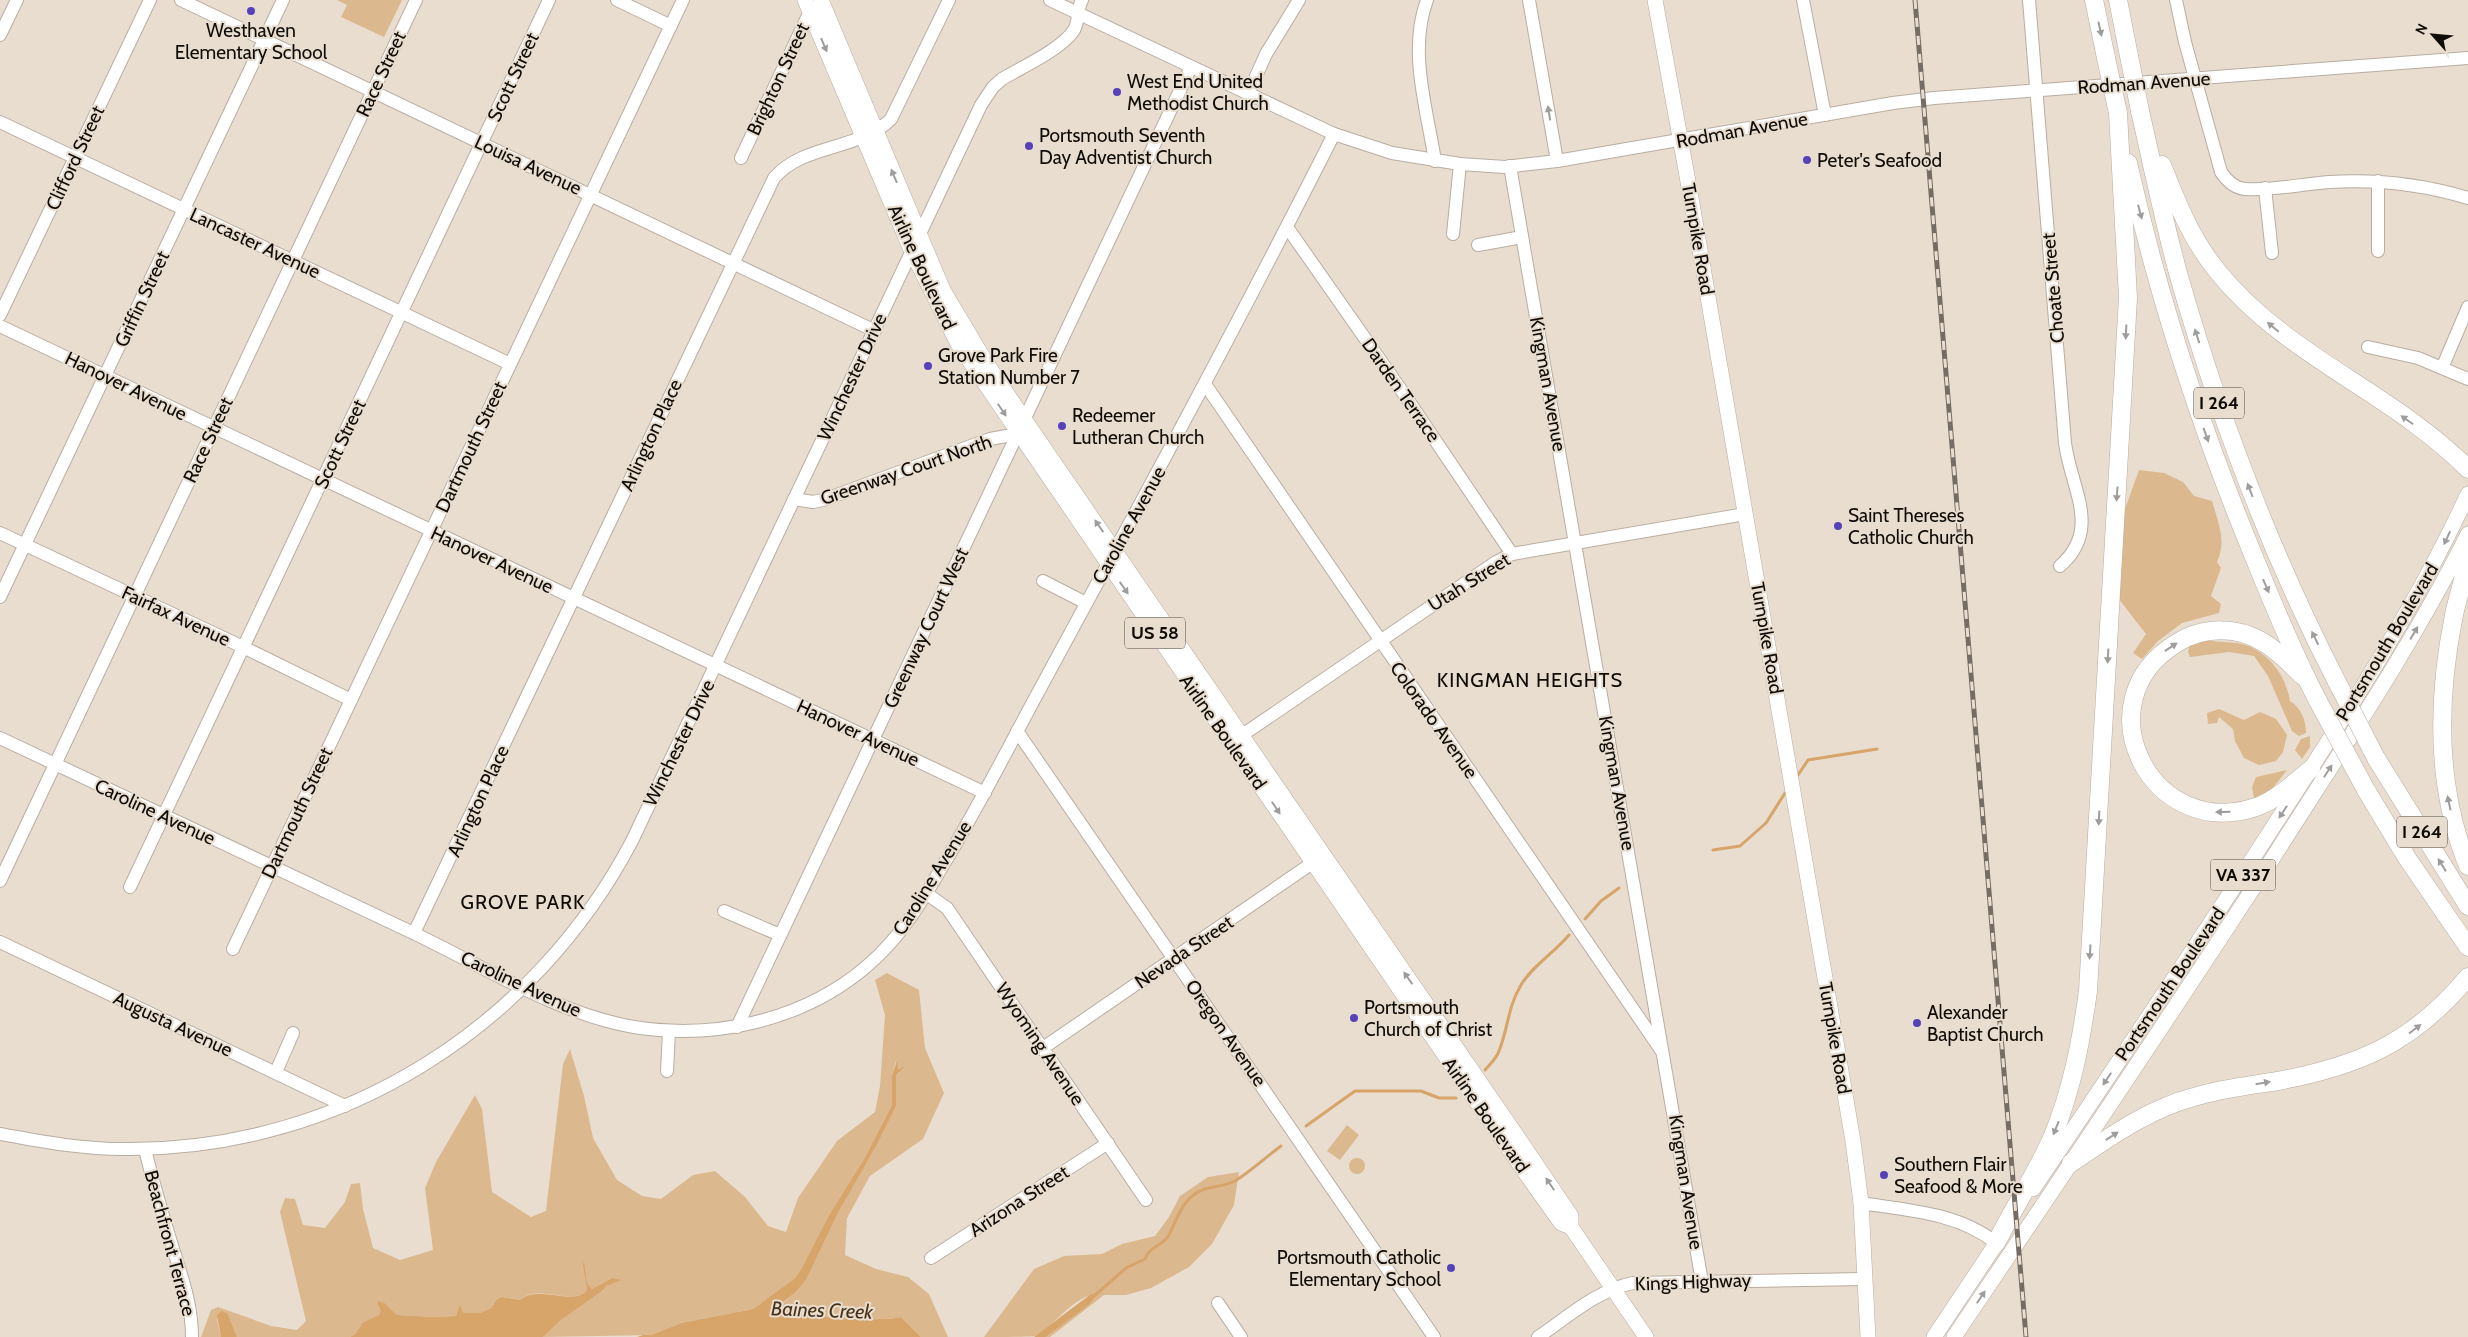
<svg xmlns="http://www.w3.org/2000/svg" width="2468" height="1337" font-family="Cabin,sans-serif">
<rect width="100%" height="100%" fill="#e9ddcf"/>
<g fill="#dcb88f">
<path d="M337 0H402L384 37 341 17 347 5Z"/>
<path d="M2139 470 2164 473 2183 482 2194 496 2212 501C2218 522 2227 541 2217 562L2221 568 2211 596 2221 604 2219 613 2182 623 2158 641 2142 659 2133 653 2146 634 2118 598 2124 512Z"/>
<path d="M2207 640C2220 643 2233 641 2246 645 2270 654 2286 676 2290 701 2301 708 2306 720 2306 733L2299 736 2292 731 2268 676 2254 656 2229 652 2190 657 2188 652 2190 645Z"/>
<path d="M2219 709 2244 720 2260 712 2276 719 2287 735 2283 752 2276 761 2259 765 2244 758 2235 741 2233 729 2219 717 2217 723 2208 724 2207 713Z"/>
<path d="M2310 736V747L2302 759 2295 750 2301 739Z"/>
<path d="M2287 770 2268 794 2254 798 2252 787 2256 777Z"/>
<path d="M887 973 919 990 925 1048 944 1093 923 1139 870 1176 847 1218 845 1255 876 1269 908 1277 929 1294 948 1337H921L901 1317C869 1323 808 1315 775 1309L795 1293 806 1280 839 1211 896 1106V1075L903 1067 897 1069 896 1061 892 1075V1105L864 1159 829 1215 801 1271 795 1278 753 1309 681 1323 651 1335 543 1337 561 1320 601 1292 612 1278 592 1289 587 1283 584 1262 587 1290C574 1307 538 1283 520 1300L502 1297 497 1299 491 1308 480 1313H463L460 1305 456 1316 435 1317 397 1315 386 1304 379 1315 363 1322 355 1334 350 1337H237L228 1314 217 1319 221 1337H201L211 1310 218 1307 271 1326 297 1330 306 1321 280 1212 285 1198 295 1199 303 1225 325 1228 345 1202 351 1184 360 1183 363 1209 373 1248 400 1260 433 1250 425 1188 436 1162 475 1095 482 1109 492 1192 531 1217 546 1211 563 1064 570 1049 584 1096 593 1138 617 1180 642 1196 661 1199 693 1175 715 1171 745 1197 768 1226 786 1232 798 1198 837 1141 875 1112 880 1086 885 1015 875 980Z"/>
<path d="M1347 1125 1359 1135 1340 1160 1327 1151Z"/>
<circle cx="1357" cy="1166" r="8"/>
<path d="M1239 1172 1234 1205 1212 1244 1189 1267 1151 1288 1126 1295H1104L1050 1337H1046L1089 1305 1096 1294C1073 1297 1055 1325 1035 1336 1027 1337 995 1337 984 1337L1034 1269 1064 1256 1102 1254 1122 1244 1155 1236 1169 1217 1180 1196 1208 1177Z"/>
</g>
<g fill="#d7a469">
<path d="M897 1061 898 1069 905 1066 896 1075V1106L877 1144 839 1211 806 1280 795 1293 775 1308C803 1316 872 1323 901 1317L921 1337H637L643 1335H651L681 1323 753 1309 795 1278 801 1270 829 1215 864 1159 892 1105V1075Z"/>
<path d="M584 1261 587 1283 592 1289 612 1278 621 1280 606 1286 601 1292 561 1320 543 1337H350L355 1334 363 1322 379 1315 381 1310 377 1303 379 1301 386 1304 397 1315 435 1317 456 1316 460 1304 463 1313H480L491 1308 497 1299 502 1297 520 1300C538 1284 575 1307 587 1290L583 1265Z"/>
<path d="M1091 1294H1097L1089 1305 1046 1337H1034Z"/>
<path d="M222 1311 228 1314 237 1337H221L217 1315Z"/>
</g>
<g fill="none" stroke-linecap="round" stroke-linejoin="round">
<g stroke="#d7a469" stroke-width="3">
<path d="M1798 775 1808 760 1877 749"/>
<path d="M1713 850 1740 846 1766 823 1785 793"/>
<path d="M1585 919 1601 901 1619 888"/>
<path d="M1485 1070C1490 1064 1497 1058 1499 1051 1508 1029 1508 1006 1521 985 1533 965 1554 953 1569 935"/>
<path d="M1306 1126 1355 1091H1421L1439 1098H1456"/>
<path d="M1094 1296 1126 1268 1145 1259C1149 1246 1163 1246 1169 1235 1178 1217 1183 1196 1205 1189 1216 1186 1225 1186 1235 1181 1251 1171 1266 1157 1281 1146"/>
</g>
<defs>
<g id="minor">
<path d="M181 0 875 331"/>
<path d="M617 0 671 26"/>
<path d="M1050 0 1334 134 1392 153 1460 164 1505 167 1557 161 1893 103 1934 98 2468 58"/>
<path d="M1427 0C1408 51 1427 109 1435 161"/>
<path d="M1529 0 1557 161"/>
<path d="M1803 0 1825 115"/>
<path d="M2029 0 2065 443C2071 489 2102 529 2060 566"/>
<path d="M2176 0 2185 42 2221 172C2227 181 2234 188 2245 189 2272 191 2302 184 2329 182 2377 179 2422 184 2468 198"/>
<path d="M0 35 17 0"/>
<path d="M1248 94 1266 54 1299 0"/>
<path d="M0 122 510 364"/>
<path d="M741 158 812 7"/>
<path d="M1510 166 1702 1282"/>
<path d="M2265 188 2272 253"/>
<path d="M1287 227 1404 394 1512 554"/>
<path d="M1453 234 1460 164"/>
<path d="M1478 245 1522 237"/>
<path d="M2378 251V181"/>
<path d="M0 315 150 0"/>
<path d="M0 326 985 793"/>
<path d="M2368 347 2418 358 2468 379"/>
<path d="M2442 368 2468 307"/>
<path d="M1205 384 1661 1050"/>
<path d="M794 499 813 502 823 500 990 439 1018 434"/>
<path d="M0 533 243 647 351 700"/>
<path d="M1043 581 1086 603"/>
<path d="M0 597 283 0"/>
<path d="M1017 731 1434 1337"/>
<path d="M0 738C135 802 271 865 407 930 478 963 556 1014 634 1027 716 1040 804 1020 867 966 900 938 921 903 942 867 975 813 1004 756 1034 700 1136 512 1238 324 1334 134"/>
<path d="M1235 740 1496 562 1512 554 1745 514"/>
<path d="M0 881 416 0"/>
<path d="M130 887 549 0"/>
<path d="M927 894 947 908 1146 1200"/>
<path d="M724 911 780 935"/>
<path d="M414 933 774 178C804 143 859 151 891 119L949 0"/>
<path d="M0 942 345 1106"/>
<path d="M233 949 683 0"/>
<path d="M737 1027 1191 67"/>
<path d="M1043 1048 1321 857"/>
<path d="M667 1071 669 1031"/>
<path d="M276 1072 293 1033"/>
<path d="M0 1134C43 1142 87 1150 131 1149 344 1148 534 1027 632 841L981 105 993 87 1002 79C1022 67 1062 49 1074 30 1079 22 1077 9 1082 0"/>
<path d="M145 1149C152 1179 161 1209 170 1239 180 1272 192 1302 192 1337"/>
<path d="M1861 1203C1907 1210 1959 1213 1996 1243"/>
<path d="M931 1258 1108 1143"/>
<path d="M1218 1303 1241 1337"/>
<path d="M1538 1337C1568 1317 1597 1290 1633 1283L1864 1279"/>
</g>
<g id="major">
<path d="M805 0 912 252 958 344 1522 1168 1561 1223 1571 1227"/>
<path d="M821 0 943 290 987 364 1024 419 1512 1129 1571 1216V1227L1646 1337"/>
<path d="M1655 0 1691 198 1853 1141 1861 1203 1868 1337"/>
<path d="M2033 1189C2118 1063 2203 936 2286 807 2352 705 2417 604 2468 494"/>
<path d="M1934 1337 2002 1235"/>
<path d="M1954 1337C2063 1175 2172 1014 2278 850 2344 746 2413 644 2468 534"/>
</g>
<g id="highway">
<path d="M2094 0 2106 58"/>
<path d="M2118 0 2129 56"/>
<path d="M2140 111C2153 167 2164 224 2180 280 2220 419 2271 554 2337 682"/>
<path d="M2128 163C2158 296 2200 426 2252 552 2272 602 2293 653 2318 701"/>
<path d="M2162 165C2177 203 2191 239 2218 272 2286 356 2393 393 2468 469"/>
<path d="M2468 559C2464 578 2458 596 2454 615 2437 699 2435 785 2468 866"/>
<path d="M2303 676C2291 665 2280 653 2266 644 2239 626 2204 626 2177 643 2080 701 2151 845 2259 806 2279 798 2295 782 2311 769"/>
<path d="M2376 758 2468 906"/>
<path d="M2366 790 2407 858 2468 947"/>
<path d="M2071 1163C2110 1137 2148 1109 2194 1097 2220 1089 2246 1086 2272 1082 2357 1067 2412 1044 2468 977"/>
<path d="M1996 1243C2014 1207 2036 1174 2052 1138 2072 1090 2081 1042 2088 991L2128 298 2118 113"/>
</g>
</defs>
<use href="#minor" stroke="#b9ada1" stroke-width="14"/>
<use href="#major" stroke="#b9ada1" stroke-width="16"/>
<use href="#highway" stroke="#b9ada1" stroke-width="19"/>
<use href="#minor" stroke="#fff" stroke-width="12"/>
<use href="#major" stroke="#fff" stroke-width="15"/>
<use href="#highway" stroke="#fff" stroke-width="18"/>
<defs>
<path id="rail" d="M1915 0 2026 1337"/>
</defs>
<use href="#rail" stroke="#756d65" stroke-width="5"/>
<use href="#rail" stroke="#e9ddcf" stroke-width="3" stroke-dasharray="9" stroke-linecap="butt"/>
<defs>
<g id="highway-bridge">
<path d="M2129 56 2140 111"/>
<path d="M2106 58 2118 113"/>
<path d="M2337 682 2376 758"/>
<path d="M2318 701 2366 790"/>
</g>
</defs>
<use href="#highway-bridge" stroke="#b9ada1" stroke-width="19" stroke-linecap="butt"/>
<use href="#highway-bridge" stroke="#fff" stroke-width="18"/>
</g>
<defs><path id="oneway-solid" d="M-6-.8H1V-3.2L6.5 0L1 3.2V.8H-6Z" transform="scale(1.25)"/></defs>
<g fill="#9f9d9c">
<use href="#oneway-solid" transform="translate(2100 29) rotate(78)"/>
<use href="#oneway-solid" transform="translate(824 45) rotate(67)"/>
<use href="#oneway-solid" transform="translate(1549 113) rotate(-99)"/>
<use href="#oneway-solid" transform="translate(894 176) rotate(-113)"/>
<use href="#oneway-solid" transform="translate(2140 212) rotate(75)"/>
<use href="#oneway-solid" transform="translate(2273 327) rotate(-140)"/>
<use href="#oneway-solid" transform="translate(2126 332) rotate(93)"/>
<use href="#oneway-solid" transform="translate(2197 336) rotate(-108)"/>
<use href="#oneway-solid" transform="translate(1002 410) rotate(56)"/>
<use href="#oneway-solid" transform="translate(2407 420) rotate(-145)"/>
<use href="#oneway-solid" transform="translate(2206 435) rotate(70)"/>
<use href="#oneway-solid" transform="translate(2250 490) rotate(-111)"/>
<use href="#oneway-solid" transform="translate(2117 494) rotate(94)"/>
<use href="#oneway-solid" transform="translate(1099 526) rotate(-125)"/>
<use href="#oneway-solid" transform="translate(2447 538) rotate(115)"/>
<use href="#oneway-solid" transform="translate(2266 586) rotate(66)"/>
<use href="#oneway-solid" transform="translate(1124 588) rotate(55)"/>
<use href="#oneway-solid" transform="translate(2414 633) rotate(-59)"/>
<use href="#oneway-solid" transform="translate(2315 638) rotate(-116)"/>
<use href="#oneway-solid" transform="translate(2171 647) rotate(-34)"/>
<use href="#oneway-solid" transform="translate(2108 656) rotate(93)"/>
<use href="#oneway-solid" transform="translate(2328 771) rotate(-57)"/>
<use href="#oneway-solid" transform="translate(2449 803) rotate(-102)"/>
<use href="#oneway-solid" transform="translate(1276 808) rotate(56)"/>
<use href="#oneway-solid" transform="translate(2223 812) rotate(179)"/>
<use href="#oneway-solid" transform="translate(2283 812) rotate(123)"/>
<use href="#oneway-solid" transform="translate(2099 818) rotate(93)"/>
<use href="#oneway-solid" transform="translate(2442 865) rotate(-122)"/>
<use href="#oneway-solid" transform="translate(2090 952) rotate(94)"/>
<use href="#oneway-solid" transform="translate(1408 978) rotate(-125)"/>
<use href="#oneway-solid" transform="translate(2415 1029) rotate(-37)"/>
<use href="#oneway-solid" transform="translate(2107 1079) rotate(124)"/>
<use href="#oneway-solid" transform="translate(2263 1083) rotate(-10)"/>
<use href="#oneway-solid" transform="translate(2056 1128) rotate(112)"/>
<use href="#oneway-solid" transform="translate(2112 1136) rotate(-33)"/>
<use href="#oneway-solid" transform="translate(1550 1184) rotate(-124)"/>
<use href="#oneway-solid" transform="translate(1981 1297) rotate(-56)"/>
</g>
<g fill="#5641b9" stroke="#e9ddcf" stroke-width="2">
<circle cx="251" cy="11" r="5"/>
<circle cx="1117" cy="92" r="5"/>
<circle cx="1029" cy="146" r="5"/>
<circle cx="1807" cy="160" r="5"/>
<circle cx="928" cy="366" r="5"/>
<circle cx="1062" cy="426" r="5"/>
<circle cx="1838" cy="526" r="5"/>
<circle cx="1354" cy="1018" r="5"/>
<circle cx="1917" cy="1023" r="5"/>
<circle cx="1884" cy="1175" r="5"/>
<circle cx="1451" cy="1268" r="5"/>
</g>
<g text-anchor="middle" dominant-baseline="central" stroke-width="4" stroke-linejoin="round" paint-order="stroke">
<g fill="#e9ddcf" stroke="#504a43" stroke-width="1">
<rect x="2194" y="387.5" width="50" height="31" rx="4"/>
<rect x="1125" y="617.5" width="60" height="31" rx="4"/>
<rect x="2397" y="816.5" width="50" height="31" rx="4"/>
<rect x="2210.5" y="859.5" width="65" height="31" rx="4"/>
</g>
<g font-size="18" font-weight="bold" fill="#0f0b07">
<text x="2219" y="403">I 264</text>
<text x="1155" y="633">US 58</text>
<text x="2422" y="832">I 264</text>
<text x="2243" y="875">VA 337</text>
</g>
<g font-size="19" fill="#0f0b07" stroke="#e9ddcf" text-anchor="start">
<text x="251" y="30" text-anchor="middle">Westhaven<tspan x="251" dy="22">Elementary School</tspan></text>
<text x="1127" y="81">West End United<tspan x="1127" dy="22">Methodist Church</tspan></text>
<text x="1039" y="135">Portsmouth Seventh<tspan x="1039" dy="22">Day Adventist Church</tspan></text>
<text x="1817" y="160">Peter's Seafood</text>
<text x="938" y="355">Grove Park Fire<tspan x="938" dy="22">Station Number 7</tspan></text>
<text x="1072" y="415">Redeemer<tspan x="1072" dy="22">Lutheran Church</tspan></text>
<text x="1848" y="515">Saint Thereses<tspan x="1848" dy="22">Catholic Church</tspan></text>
<text x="1364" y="1007">Portsmouth<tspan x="1364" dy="22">Church of Christ</tspan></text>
<text x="1927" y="1012">Alexander<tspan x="1927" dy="22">Baptist Church</tspan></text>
<text x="1894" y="1164">Southern Flair<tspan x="1894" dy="22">Seafood &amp; More</tspan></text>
<text x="1441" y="1257" text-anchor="end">Portsmouth Catholic<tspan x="1441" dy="22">Elementary School</tspan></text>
</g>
<g font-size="19" fill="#0f0b07" stroke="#e9ddcf">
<text transform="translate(381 74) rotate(-65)">Race Street</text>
<text transform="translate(513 77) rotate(-65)">Scott Street</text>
<text transform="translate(778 79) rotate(-65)">Brighton Street</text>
<text transform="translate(2144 83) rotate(-4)">Rodman Avenue</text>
<text transform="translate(1742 130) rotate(-10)">Rodman Avenue</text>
<text transform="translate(75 158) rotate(-65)">Clifford Street</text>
<text transform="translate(528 165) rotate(25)">Louisa Avenue</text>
<text transform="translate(1698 239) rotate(80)">Turnpike Road</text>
<text transform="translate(255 243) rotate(25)">Lancaster Avenue</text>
<text transform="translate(922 267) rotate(65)">Airline Boulevard</text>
<text transform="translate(2053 288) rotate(-95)">Choate Street</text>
<text transform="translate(142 299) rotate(-65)">Griffin Street</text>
<text transform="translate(852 377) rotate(-65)">Winchester Drive</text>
<text transform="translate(1548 384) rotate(80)">Kingman Avenue</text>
<text transform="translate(126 386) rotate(26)">Hanover Avenue</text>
<text transform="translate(1401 390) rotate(55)">Darden Terrace</text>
<text transform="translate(651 435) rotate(-65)">Arlington Place</text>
<text transform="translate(208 440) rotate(-65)">Race Street</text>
<text transform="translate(340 444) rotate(-65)">Scott Street</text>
<text transform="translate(471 447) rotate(-65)">Dartmouth Street</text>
<text transform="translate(906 470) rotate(-19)">Greenway Court North</text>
<text transform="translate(1129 525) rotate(-61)">Caroline Avenue</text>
<text transform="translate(492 560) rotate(25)">Hanover Avenue</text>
<text transform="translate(1469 582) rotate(-32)">Utah Street</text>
<text transform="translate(176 616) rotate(25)">Fairfax Avenue</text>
<text transform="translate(926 628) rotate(-65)">Greenway Court West</text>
<text transform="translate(1767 638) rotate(80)">Turnpike Road</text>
<text transform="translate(2387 642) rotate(-59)">Portsmouth Boulevard</text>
<text transform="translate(1434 720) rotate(55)">Colorado Avenue</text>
<text transform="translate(1223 732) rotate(55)">Airline Boulevard</text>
<text transform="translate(858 733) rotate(25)">Hanover Avenue</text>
<text transform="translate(679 743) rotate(-64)">Winchester Drive</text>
<text transform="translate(1617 783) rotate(80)">Kingman Avenue</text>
<text transform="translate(478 801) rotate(-65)">Arlington Place</text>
<text transform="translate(155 812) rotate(25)">Caroline Avenue</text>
<text transform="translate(297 813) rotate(-65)">Dartmouth Street</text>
<text transform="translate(932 878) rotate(-58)">Caroline Avenue</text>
<text transform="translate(1184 952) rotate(-34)">Nevada Street</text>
<text transform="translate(521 984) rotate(25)">Caroline Avenue</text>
<text transform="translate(2170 984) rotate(-56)">Portsmouth Boulevard</text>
<text transform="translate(173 1024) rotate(25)">Augusta Avenue</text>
<text transform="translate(1226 1033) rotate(55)">Oregon Avenue</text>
<text transform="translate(1835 1038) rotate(80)">Turnpike Road</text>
<text transform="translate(1040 1044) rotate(56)">Wyoming Avenue</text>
<text transform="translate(1486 1115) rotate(55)">Airline Boulevard</text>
<text transform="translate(1686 1182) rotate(81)">Kingman Avenue</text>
<text transform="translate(1019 1201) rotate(-33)">Arizona Street</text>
<text transform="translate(170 1243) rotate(75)">Beachfront Terrace</text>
<text transform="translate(1693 1282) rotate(-2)">Kings Highway</text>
</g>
<g font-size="20" letter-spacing="1" fill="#0f0b07" stroke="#e9ddcf">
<text x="1530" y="680">KINGMAN HEIGHTS</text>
<text x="523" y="902">GROVE PARK</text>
</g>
<g font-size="20" font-style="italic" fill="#493318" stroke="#e9ddcf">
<text transform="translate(822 1310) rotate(2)">Baines Creek</text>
</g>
</g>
<g transform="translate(2433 35) rotate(297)" stroke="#e9ddcf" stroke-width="4" paint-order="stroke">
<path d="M0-4L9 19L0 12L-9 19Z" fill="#0f0b07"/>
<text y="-8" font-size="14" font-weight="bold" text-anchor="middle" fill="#0f0b07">N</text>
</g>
</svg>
